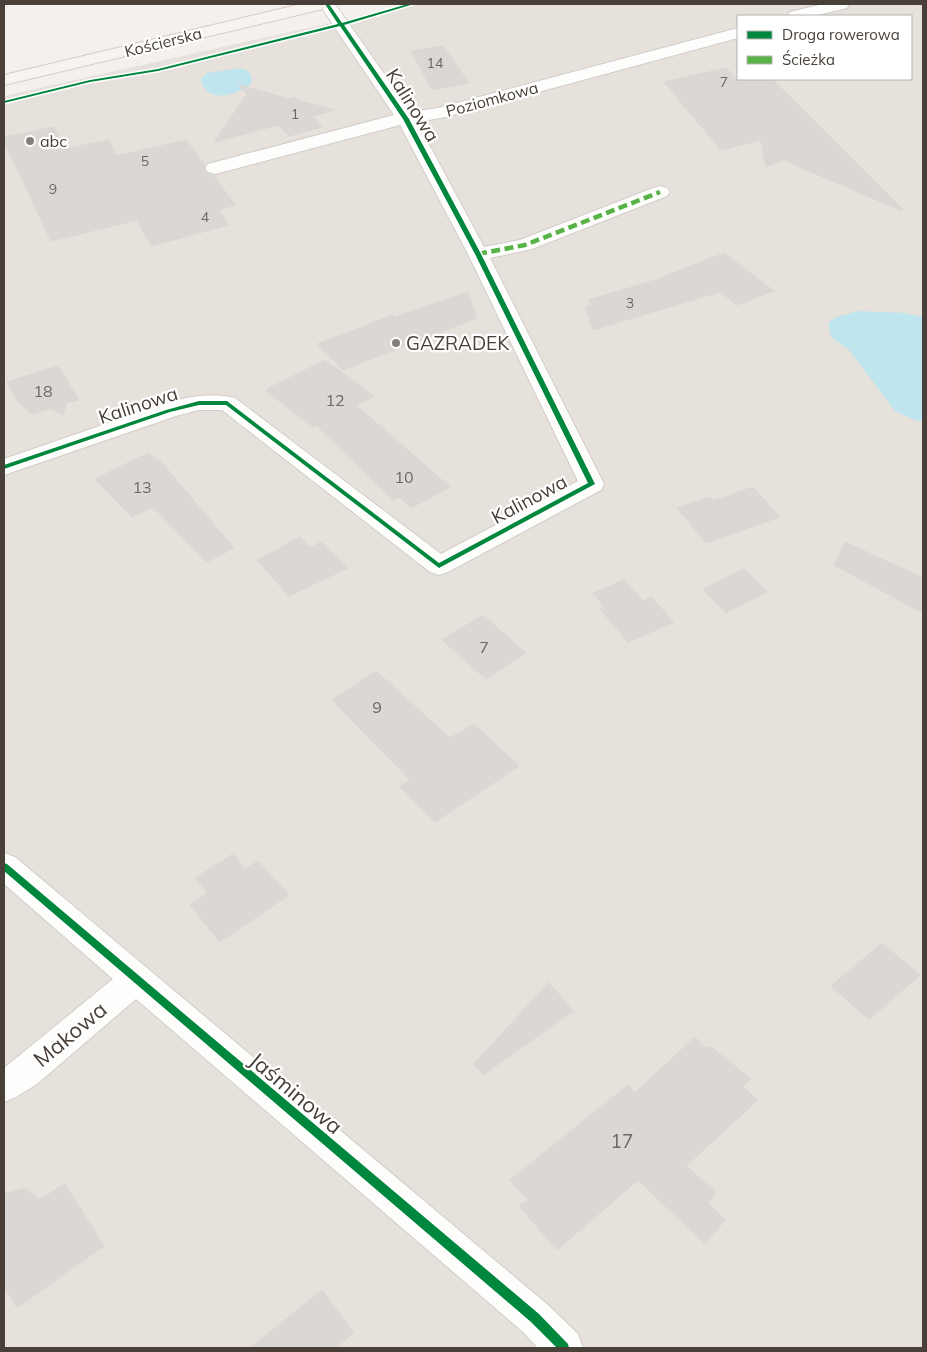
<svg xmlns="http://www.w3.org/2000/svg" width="927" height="1352" font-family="Mulish,sans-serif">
<rect width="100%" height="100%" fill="#f3f0ed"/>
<path fill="#e7e1db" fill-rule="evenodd" d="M415 4H923V1348H4V96ZM738 16H911V79H738Z"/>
<g fill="#bfe5ee">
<path d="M241 68 248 71 252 77 251 84C235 96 205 104 201 79L207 73Z"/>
<path d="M859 311 905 313 923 317V422L912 419 895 411 849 350 831 337 828 323 836 317Z"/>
</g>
<g fill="#dbd7d4" stroke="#dbd7d3">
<path d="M443 46 469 83 432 90 411 51Z"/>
<path d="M726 68 737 79H772L903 209 902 211 783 160 766 167 761 140 721 150 664 82Z"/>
<path d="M238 85 290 99 296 97 300 101 335 110 313 116 322 127 289 136 279 125 214 142 247 94Z"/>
<path d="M54 127 65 149 109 140 116 156 186 140 205 165 203 168 206 173 213 175 235 205 218 210 229 225 151 246 137 220 51 241 4 141V137Z"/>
<path d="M724 253 774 291 737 305 720 292 593 330 585 307 592 304 588 300 652 281Z"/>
<path d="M468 292 477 318 343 370 317 344 393 315 395 317Z"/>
<path d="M325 360 374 396 356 405 450 487 411 508 400 497 393 500 316 425 313 427 265 390Z"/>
<path d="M58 366 79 400 66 403 63 415 50 409 32 414 17 400 7 382Z"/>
<path d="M148 453 162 463 234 548 207 562 153 507 132 517 95 479Z"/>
<path d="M753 487 780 517 706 543 677 508 710 497 713 501Z"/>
<path d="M300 537 310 548 321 542 348 568 289 596 257 560Z"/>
<path d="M845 542 923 578V613L834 565Z"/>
<path d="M744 569 768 592 726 613 703 589Z"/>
<path d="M624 580 643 601 651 597 674 622 628 642 600 609 604 606 593 593Z"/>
<path d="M483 615 526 653 486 679 442 640Z"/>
<path d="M376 671 450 738 474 724 519 766 435 822 400 787 410 780 332 700Z"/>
<path d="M233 854 245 869 258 861 289 895 220 942 190 905 208 893 195 878Z"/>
<path d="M882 943 920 975 869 1020 831 986Z"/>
<path d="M549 982 573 1011 483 1075 474 1064Z"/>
<path d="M695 1037 707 1049 710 1046 751 1079 743 1087 758 1100 686 1166 716 1192 708 1203 725 1220 705 1244 638 1180 557 1250 519 1206 528 1200 510 1180 628 1085 635 1093Z"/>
<path d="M65 1184 104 1246 17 1308 4 1286V1194L25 1188 39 1200Z"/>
<path d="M322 1290 354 1333 335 1348H250Z"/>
</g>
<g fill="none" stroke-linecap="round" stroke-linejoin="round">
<defs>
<g id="street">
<path d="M319 4H335L411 112 438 108 738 28V38L446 117 417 122 484 247 520 240 653 188 660 186 667 188 670 192 667 196 532 249 490 258 604 484 601 490 448 572 439 575 430 572 222 410H199L176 416 4 475V459C38 447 72 436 105 424 144 411 195 387 235 398L441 554 578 481 468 254 400 125 215 174 208 172 205 168 208 164 394 115Z"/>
<path d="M823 4H849L847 8 814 16H788L790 12Z"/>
<path d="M4 853 15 857 548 1305 578 1334 583 1348H538L522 1331 136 999 37 1084 16 1097 4 1102V1068L113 979 4 884Z"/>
</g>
<path id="secondary" d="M301 4H329L327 8 4 85V75Z"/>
</defs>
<use href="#street" stroke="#d1cdca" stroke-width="2"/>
<use href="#secondary" stroke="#d3cdc6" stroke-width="2"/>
<use href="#street" fill="#fdfdfc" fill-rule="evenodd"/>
<use href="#secondary" fill="#f7f4f0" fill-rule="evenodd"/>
<path stroke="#57b346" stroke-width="4.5" stroke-dasharray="9 4.5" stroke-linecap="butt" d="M478 254 525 245 660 192"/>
<defs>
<g id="cycleway">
<path d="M325 4H329L342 23 408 4H414L344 25 409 119 481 254 595 484 439 568 226 405H199L170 412 4 469V465L166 410 199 401H227L439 563 588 483 475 254 403 119 340 26 158 71 90 82 4 103V101L90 80 158 69 338 24Z"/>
<path d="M4 863 7 864 539 1314 568 1344 569 1348H557L531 1322 4 871Z"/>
</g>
</defs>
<use href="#cycleway" stroke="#fff" stroke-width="3"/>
<use href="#cycleway" fill="#00873e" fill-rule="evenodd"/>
</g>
<g fill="#847e78" stroke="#fff" stroke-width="2">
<circle cx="30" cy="141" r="5"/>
<circle cx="396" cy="343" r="5"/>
</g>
<g text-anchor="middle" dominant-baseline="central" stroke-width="4.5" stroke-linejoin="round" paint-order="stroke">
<g font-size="14" fill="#6f6761">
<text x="435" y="63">14</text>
<text x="724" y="82">7</text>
<text x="295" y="114">1</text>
<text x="145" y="161">5</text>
<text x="53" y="189">9</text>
<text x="205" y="217">4</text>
<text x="630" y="303">3</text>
</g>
<g font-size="16" fill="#494039" stroke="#fff">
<text transform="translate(163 42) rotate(-14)">Kościerska</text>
<text transform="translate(492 99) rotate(-15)">Poziomkowa</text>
</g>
<g font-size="16" fill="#494039" stroke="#fff" text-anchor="start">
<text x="40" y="141">abc</text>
</g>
<g font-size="16" fill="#6f6761">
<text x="43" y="391">18</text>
<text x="335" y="400">12</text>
<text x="404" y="477">10</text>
<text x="142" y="487">13</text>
<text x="484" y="647">7</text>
<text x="377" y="707">9</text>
</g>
<g font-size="19" fill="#494039" stroke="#fff">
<text transform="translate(413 105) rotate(58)">Kalinowa</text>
<text transform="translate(138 405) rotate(-18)">Kalinowa</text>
<text transform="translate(529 499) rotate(-28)">Kalinowa</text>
</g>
<g font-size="19" fill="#494039" stroke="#fff" text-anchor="start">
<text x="406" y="343">GAZRADEK</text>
</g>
<g font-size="19" fill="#6f6761">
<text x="622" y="1141">17</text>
</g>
<g font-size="22" fill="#494039" stroke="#fff">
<text transform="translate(70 1034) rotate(-40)">Makowa</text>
<text transform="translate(296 1093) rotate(40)">Jaśminowa</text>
</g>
</g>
<rect width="927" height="1352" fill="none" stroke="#494039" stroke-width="10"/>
<rect x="737" y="15" width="175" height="65" fill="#ffffff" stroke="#b6b3b0"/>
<rect x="747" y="31" width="25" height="8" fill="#00873e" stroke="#b6b3b0"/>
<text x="782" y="40" font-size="15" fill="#494039">Droga rowerowa</text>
<rect x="747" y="56" width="25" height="8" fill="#57b346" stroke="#b6b3b0"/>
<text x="782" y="65" font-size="15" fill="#494039">Ścieżka</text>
</svg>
